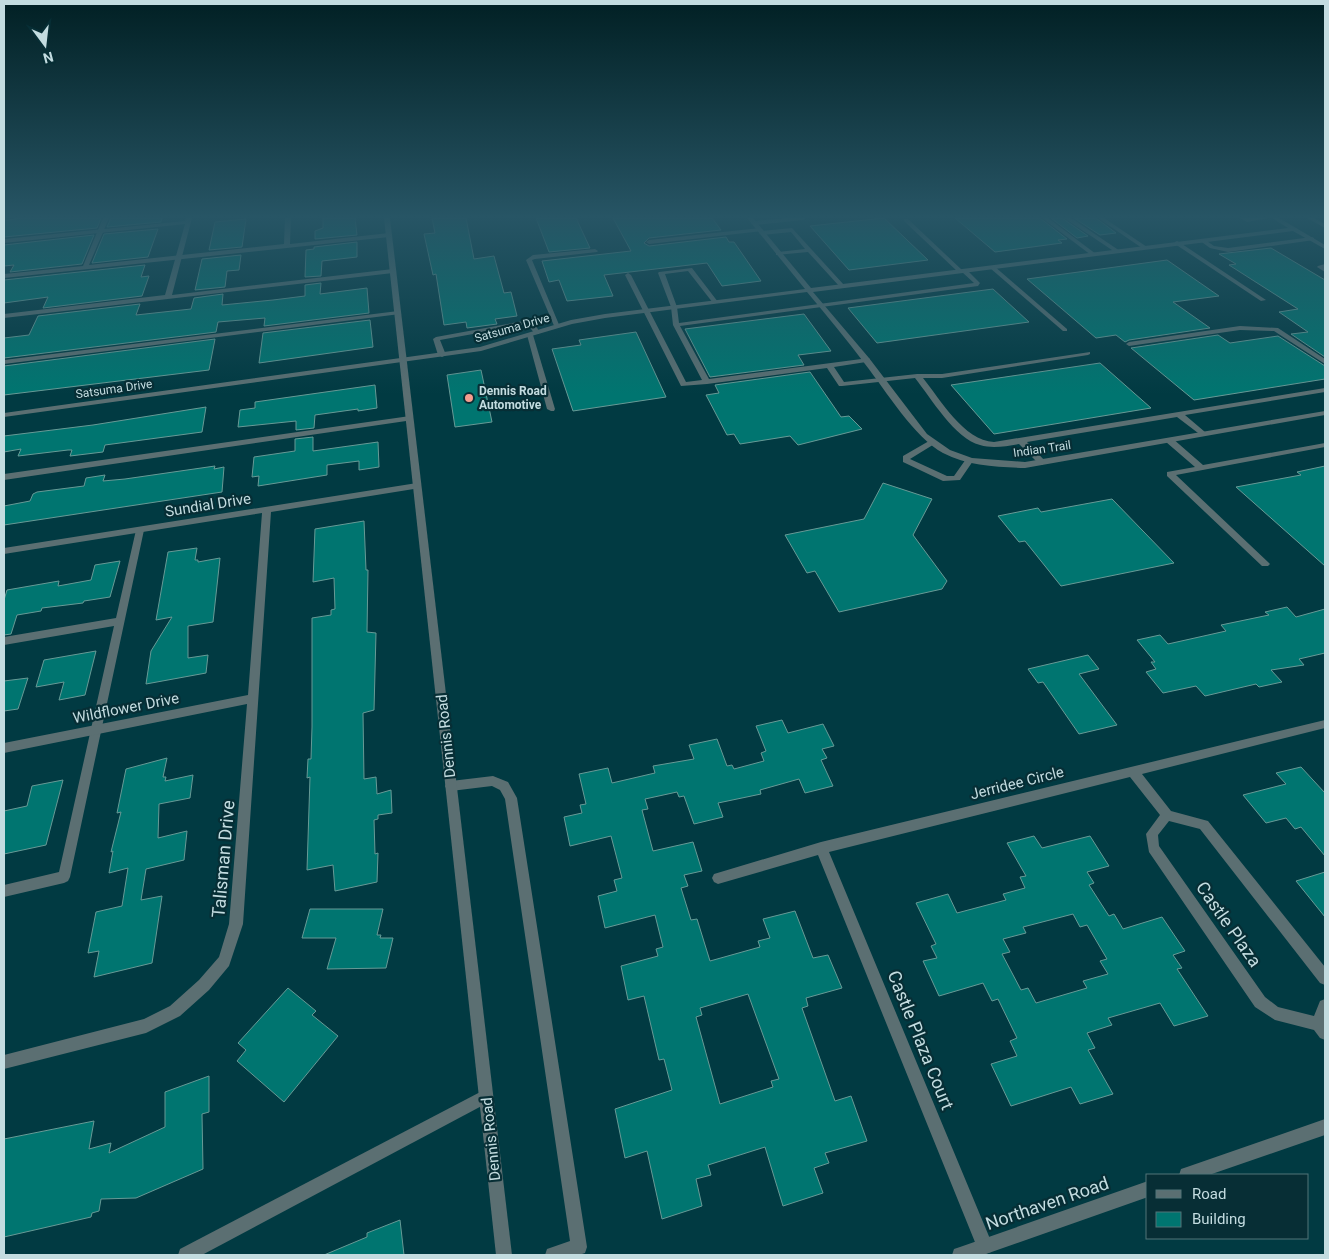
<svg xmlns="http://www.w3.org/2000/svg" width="1329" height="1259" font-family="Roboto,sans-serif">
<rect width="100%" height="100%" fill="#013a42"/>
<g fill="#007570" stroke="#679a96" fill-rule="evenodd">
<path d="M20 218H101L97 228 4 237V221Z"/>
<path d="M111 218H162L161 222 107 227Z"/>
<path d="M323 218H355L357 235 315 239V231L323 228Z"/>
<path d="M432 218H466L474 259 494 256 504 293 511 292 517 316 495 319 497 324 467 328 466 322 444 325 436 274 433 275 424 234 435 233Z"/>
<path d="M536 218H576L590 248 549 252Z"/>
<path d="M613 218H712L721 230 649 238 644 243 649 246 726 237 729 242H734L761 281 722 286 707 263 604 275 613 296 567 301 559 280 549 282 542 261 631 251Z"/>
<path d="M884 218 928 260 849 270 810 226Z"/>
<path d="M955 218H1040L1067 239 1058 240 1062 243 995 252Z"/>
<path d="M1051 218H1062L1088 236 1077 238Z"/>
<path d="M1074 218H1096L1116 233 1100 235Z"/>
<path d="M246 219 242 247 209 250 215 222Z"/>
<path d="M158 229 148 257 92 263 104 234Z"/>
<path d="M94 235 82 264 10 272 14 265 4 266V245Z"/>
<path d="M357 242V257L322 261 321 276 305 277 306 250 314 249V247Z"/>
<path d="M1271 248 1325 280V357L1291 334 1308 332 1279 312 1298 309 1229 265 1236 264 1219 254Z"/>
<path d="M241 255 239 270 227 271 225 287 195 290 202 259Z"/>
<path d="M1167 260 1219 296 1173 302 1210 328 1129 340 1125 342 1116 335 1096 338 1027 279Z"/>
<path d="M145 265 141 277 149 276 142 296 43 308 48 297 4 303V280Z"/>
<path d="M321 283 320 294 367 288 369 313 264 326 265 318 218 322 216 332 4 358V338L29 335 38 316 140 304 136 315 191 309 194 298 223 294 222 305 273 300 305 296V285Z"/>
<path d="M993 289 1029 322 877 343 848 308Z"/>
<path d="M804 314 831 351 798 355 804 365 710 377 685 329Z"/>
<path d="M370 320 373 347 259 363 263 333Z"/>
<path d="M636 332 666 397 573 411 552 349 581 345 579 340Z"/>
<path d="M1218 335 1230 343 1278 336 1325 366V379L1194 400 1131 348Z"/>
<path d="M215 339 209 370 4 395V366Z"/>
<path d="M1100 363 1151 408 994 434 951 385Z"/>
<path d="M481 370 492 422 455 427 447 375Z"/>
<path d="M810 372 841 417 849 416 862 429 798 445 790 436 740 444 734 434 727 435 706 395 719 393 715 385Z"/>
<path d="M375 385 377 408 358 411V409L315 415 314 428 296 430V421L238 427 240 410 255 408V402Z"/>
<path d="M206 407 202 432 105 445 103 452 70 456 72 450H68L18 456 21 449 4 452V436L93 425Z"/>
<path d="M313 437V451L378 442 379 467 359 470V461L327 465V475L258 486 259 476 252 477 254 457 295 451V439Z"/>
<path d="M215 466 214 469 224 467 222 492 4 525V506L30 501 33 494 37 492 84 486 86 478 105 475 103 481 125 479Z"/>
<path d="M1325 466V566L1236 487 1301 475 1297 472Z"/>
<path d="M883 483 932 499 913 535 947 581 942 589 839 612 815 571 807 573 785 535 864 519Z"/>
<path d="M1112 499 1174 563 1061 586 1025 541 1019 542 998 516 1038 508 1041 512Z"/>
<path d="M364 521 366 570H368L367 632 376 633 374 710 363 713 364 779 376 777 377 794 391 790 392 813 378 815V819L374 820 375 854 378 853 377 882 335 891 333 865 307 870 310 777 307 778 308 759H311L312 727V618L331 615V610L335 609 334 578 313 582 315 529Z"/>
<path d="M197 548 195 560H198V562L220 558 213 622 188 626V658L208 655 206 673 146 684 151 651 172 617 156 620 168 552Z"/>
<path d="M120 561 110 597 84 601 83 603 42 608 41 611 17 615 11 634 4 635V600L7 590 59 581 58 586 91 580 95 565Z"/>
<path d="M1287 607 1296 617 1325 609V653L1299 659 1304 665 1271 670 1282 682 1259 687 1256 684 1205 696 1196 686 1163 693 1146 672 1156 669 1151 662H1155L1137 640 1160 635 1168 644 1226 631 1221 625 1269 615 1265 612Z"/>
<path d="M96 651 85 695 59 700 64 682 36 687 44 660Z"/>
<path d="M1088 655 1099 669 1079 674 1117 725 1079 734 1043 682 1038 683 1028 669Z"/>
<path d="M28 678 18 709 4 711V681Z"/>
<path d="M782 720 788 733 823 724 834 746 822 749 827 758 821 760 833 786 805 793 799 779 760 790 761 794 718 803 723 817 694 824 684 796 679 797 677 792 645 799 648 809 642 810 653 851 693 842 702 871 684 875 688 886 681 888 691 920 697 919 710 961 760 947 758 941 770 938 763 919 795 911 813 958 828 955 842 988 806 998 808 1006 802 1008 835 1101 851 1096 867 1141 825 1153 829 1163 814 1168 823 1193 783 1206 765 1147 708 1165 711 1175 696 1179 702 1206 662 1219 647 1151 625 1158 615 1109 672 1090 664 1059 659 1060 644 996 628 1000 621 966 658 956 656 949 663 947 655 915 605 928 598 896 617 891 614 880 622 878 611 836 570 846 564 817 582 813 580 805 586 804 579 774 608 768 612 783 655 773 653 766 694 759 689 745 717 739 727 766 732 765 734 769 764 761 761 753 766 751 756 726ZM748 994 779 1079 771 1081 773 1087 720 1104 696 1017 702 1015 700 1008Z"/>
<path d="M167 758 163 777H166L165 781 193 775 190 798 159 804 158 838 187 831 184 860 146 869 141 900 162 896 152 963 94 977 99 951 88 953 96 912 122 906 128 868 109 873 113 851 111 852 121 812 117 813 126 769Z"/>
<path d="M1301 767 1325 793V856L1301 827 1295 829 1286 818 1266 823 1243 795 1286 784 1276 773Z"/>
<path d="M63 780 46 845 4 854V811L27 806 32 786Z"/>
<path d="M1034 836 1042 848 1090 836 1109 866 1087 872 1094 883 1089 885 1109 916 1114 914 1123 929 1162 917 1185 951 1173 955 1182 968 1177 969 1208 1016 1174 1026 1160 1003 1108 1018 1112 1025 1087 1033 1095 1048 1088 1050 1113 1094 1080 1104 1071 1087 1011 1106 991 1064 1017 1056 1010 1041 1017 1038 998 999 992 1001 983 983 939 996 923 961 937 958 931 946 936 944 916 903 948 894 957 913 1006 900 1003 894 1025 888 1020 877 1026 876 1007 843ZM1073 914 1080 927 1087 925 1107 959 1100 961 1108 974 1083 981 1087 988 1036 1003 1028 988 1021 990 1002 954 1010 952 1003 939 1026 933 1023 927Z"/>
<path d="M1325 872V917L1296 881Z"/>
<path d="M310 909H383L377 935H381L380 938H393L386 968 327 969 336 938H302Z"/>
<path d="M288 988 316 1011 312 1015 338 1036 284 1102 237 1061 246 1050 238 1043Z"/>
<path d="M209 1076V1112L202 1114 203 1169 136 1198 101 1199 99 1211 92 1213 91 1217 4 1237V1139L94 1121 89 1149 111 1143 109 1153 165 1127V1092Z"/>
<path d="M400 1220 404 1255H324L367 1237V1233Z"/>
</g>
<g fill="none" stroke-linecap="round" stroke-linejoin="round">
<g fill="#5b6f72" fill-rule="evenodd">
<path d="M103 218H109L89 265 284 244 285 218H291L290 244 389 233 392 235 389 237 4 278V274L83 266Z"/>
<path d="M788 218H806L803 220 754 225 751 223 754 221Z"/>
<path d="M1042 218H1048L1096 254 1091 255Z"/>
<path d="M1064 218H1071L1120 251 1115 252Z"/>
<path d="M1098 218H1104L1147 247 1142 248Z"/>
<path d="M1240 218H1269L1247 222Z"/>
<path d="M1307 218H1314L1325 224V228Z"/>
<path d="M904 219H908L962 270H967L980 283 978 286 680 326 709 379 869 358 870 360 866 362 834 367 844 382 917 374H942L1090 352V354L1088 355 942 378H923C940 399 964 441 994 442L1325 388V392L1185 415 1205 432 1206 434 1202 436 1177 417 1027 442 1046 462 1042 465 1039 464 1019 444C1006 446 993 449 980 445 955 439 931 398 915 378L842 386H839L827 368 707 384 681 386 625 275 628 273 631 275 686 382 702 380 673 325 671 307 658 273 659 272 692 268 718 302 713 303 688 271 665 274 677 307 679 323 974 283 962 272H958L904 221Z"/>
<path d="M760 228 763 230 762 231 649 244 646 242 649 240Z"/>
<path d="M792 228 844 285V287H840L808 252 776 255V253L778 252 805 249 791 232 762 235 759 233 762 231Z"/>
<path d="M1312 237 1314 238V240L1228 252 1210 248 1199 240 1204 239 1214 246 1228 248Z"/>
<path d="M1177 241 1179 242 1266 300 1261 301 1175 244V242Z"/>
<path d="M595 249 598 251 597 252 535 259 532 260 560 327 555 328 526 260 533 255Z"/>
<path d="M1325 264V272L1317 267 1318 266Z"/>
<path d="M990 266H994L1067 329V331H1063L990 268Z"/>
<path d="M398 311 401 313 400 314 4 364V360Z"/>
<path d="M529 320C533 321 540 330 539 334H535L527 324 440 340 446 355 442 357 438 355 433 339 436 337Z"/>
<path d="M1240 326 1278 328 1325 359V364L1274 331 1240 330 1129 346 1126 344 1129 342Z"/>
<path d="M528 334 533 335 555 409 554 411H551L547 409 527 335Z"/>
<path d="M410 416H413V420L4 480V474Z"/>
<path d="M1166 438H1172L1203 465 1325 443V447L1176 475 1268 562 1270 564 1268 566H1262L1167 476V472L1195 467 1166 442Z"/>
<path d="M929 441H935L936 443 910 459 947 476H954L966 459H972L973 461 960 480 943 481 903 462V456Z"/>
<path d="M140 527 144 530 70 877 68 881 64 883 4 897V885L59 872 114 626 4 645V637L116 618 136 530Z"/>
<path d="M1325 720V728L1142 774 1171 811 1208 821 1325 967V985L1320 983 1200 829 1169 821 1158 835 1159 846 1265 997 1278 1007 1314 1016 1320 1001 1325 999V1040L1320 1038 1314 1030 1275 1020 1255 1007 1149 852 1146 834 1160 815 1130 777 829 852 993 1246 991 1252 985 1254 979 1252 818 855 718 884 714 882 712 878 714 874 821 842Z"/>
<path d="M493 776 508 782 517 798 587 1247 585 1253 579 1255H545L547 1249 570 1241 505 799 500 790 492 786 451 791 447 790 445 786 447 782 451 781Z"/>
<path d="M486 1089 491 1091 493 1096 491 1101 202 1255H178L180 1249Z"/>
</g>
<g fill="#5b6f72" fill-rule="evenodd">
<path d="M186 218H192L172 295 393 269 396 271 393 273 4 318V314L165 295 185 224 4 243V239L185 221Z"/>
<path d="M747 218H753L811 288 1288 228 1272 218H1279L1325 245V249L1293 231 813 292 869 358 927 434 950 450 972 458 1025 462 1325 411V415L1025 468C997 467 968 466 943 453 914 437 886 391 865 364 847 340 827 316 807 292L605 318 572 324 481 351 4 417V413L480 347 571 320 605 314 805 289Z"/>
<path d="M417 483 420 484V488L271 512 243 924 229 966 209 990 180 1016 146 1033 4 1069V1055L144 1019 170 1006 199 980 219 957 229 924 247 704 4 753V743L248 695 262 513 4 554V548Z"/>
</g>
<g fill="#5b6f72" fill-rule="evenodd">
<path d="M384 218H390L512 1255H496Z"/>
<path d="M1325 1119V1135L1209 1175H1179L1181 1169 1187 1167Z"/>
<path d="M1148 1181V1197L983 1255H952L954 1249 960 1247Z"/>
</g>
</g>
<linearGradient id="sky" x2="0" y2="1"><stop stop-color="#012024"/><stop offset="0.55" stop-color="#275565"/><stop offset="1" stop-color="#275565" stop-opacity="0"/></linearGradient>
<rect width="1329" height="394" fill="url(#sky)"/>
<circle fill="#f59d8e" stroke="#072e35" stroke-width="2" cx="469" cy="398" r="5"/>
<g text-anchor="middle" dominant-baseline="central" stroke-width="4.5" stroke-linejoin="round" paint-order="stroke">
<g font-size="12" fill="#c3dce0" stroke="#072e35">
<text transform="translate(512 328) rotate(-16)">Satsuma Drive</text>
<text transform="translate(114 389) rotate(-8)">Satsuma Drive</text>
<text transform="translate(1042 449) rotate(-8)">Indian Trail</text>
</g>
<g font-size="12" font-weight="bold" fill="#c3dce0" stroke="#072e35" text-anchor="start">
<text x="479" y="391">Dennis Road<tspan x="479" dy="14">Automotive</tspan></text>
</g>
<g font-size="15" fill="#c3dce0" stroke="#072e35">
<text transform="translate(208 505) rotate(-9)">Sundial Drive</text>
<text transform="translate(126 708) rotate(-11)">Wildflower Drive</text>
<text transform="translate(446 736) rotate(-96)">Dennis Road</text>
<text transform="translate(1017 783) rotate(-14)">Jerridee Circle</text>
<text transform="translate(491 1139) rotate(-96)">Dennis Road</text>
</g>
<g font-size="18" fill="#c3dce0" stroke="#072e35">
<text transform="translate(223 859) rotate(-85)">Talisman Drive</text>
<text transform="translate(1229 924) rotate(55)">Castle Plaza</text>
<text transform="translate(921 1040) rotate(68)">Castle Plaza Court</text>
<text transform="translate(1047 1203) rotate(-19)">Northaven Road</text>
</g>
</g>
<rect width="1329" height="1259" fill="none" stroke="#c3dce0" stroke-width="10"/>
<rect x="1146" y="1174" width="162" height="65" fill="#072e35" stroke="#527479"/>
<rect x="1156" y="1190" width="25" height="8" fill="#5b6f72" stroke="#527479"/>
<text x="1192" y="1199" font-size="15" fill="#c3dce0">Road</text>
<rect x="1156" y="1212" width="25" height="15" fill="#007570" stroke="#527479"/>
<text x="1192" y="1224" font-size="15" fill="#c3dce0">Building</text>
<g transform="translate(45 45) rotate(165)" stroke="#072e35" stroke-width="4" paint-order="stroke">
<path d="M0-4L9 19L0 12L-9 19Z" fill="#c3dce0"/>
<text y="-8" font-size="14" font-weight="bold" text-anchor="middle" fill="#c3dce0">N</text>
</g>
</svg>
